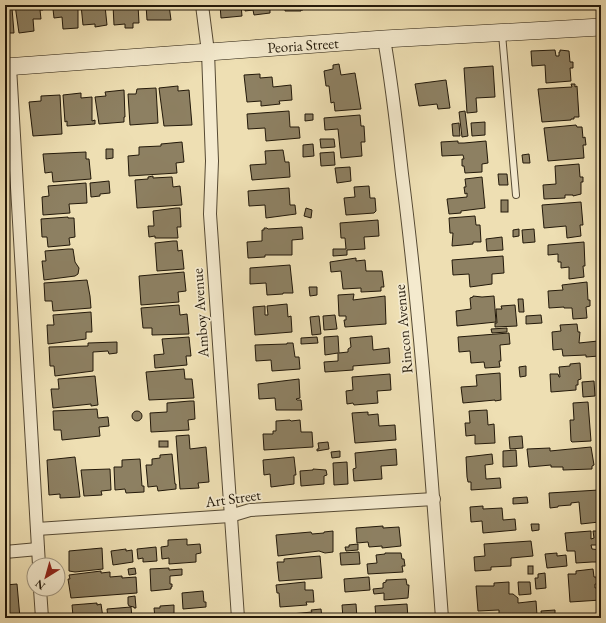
<svg xmlns="http://www.w3.org/2000/svg" width="606" height="623" font-family="'EB Garamond',serif">
<rect width="100%" height="100%" fill="#eedfb3"/>
<filter id="stains"><feTurbulence type="fractalNoise" baseFrequency=".005" numOctaves="4"/><feColorMatrix values="0 0 0 0 .2 0 0 0 0 .09 0 0 0 0 .02 0 0 0 .5 -.17"/></filter>
<radialGradient id="worn" r=".72"><stop offset=".6" stop-color="#630" stop-opacity="0"/><stop offset="1" stop-color="#630" stop-opacity=".3"/></radialGradient>
<g fill="#8d8062" stroke="#23190a">
<path d="M5 5H10V7L6 8V9L12 8 14 33H5Z"/>
<path d="M15 5H42L43 10H40L41 19H33L34 31 19 33Z"/>
<path d="M50 5H78V28L63 29 62 17 54 18 53 9H50Z"/>
<path d="M81 5H91V7L98 6V5L105 6 107 25 95 27V24L83 25Z"/>
<path d="M113 5H138L139 23H133V28H125V24L114 25Z"/>
<path d="M146 5H169L171 20H147Z"/>
<path d="M220 5H241L242 16 221 18Z"/>
<path d="M245 5H270V13L254 15 253 10 245 11Z"/>
<path d="M278 5H302L303 10H301V11H285V8H278Z"/>
<path d="M310 5H334V8L323 9V7L311 8Z"/>
<path d="M555 50 556 56H559V52H560V50L569 51 570 62H573V68H570L571 81 546 83 545 65 532 66 531 51Z"/>
<path d="M339 64 341 75 355 73 361 109 335 111 334 102 331 103 329 86H326L324 71 333 69V65Z"/>
<path d="M493 66 495 97 476 98 477 112 467 113 464 68Z"/>
<path d="M260 74V78L272 77 273 87 291 85 292 100 279 101 280 104 261 106V101L247 102 244 75Z"/>
<path d="M446 80 450 108 438 109 437 104 419 106 415 84Z"/>
<path d="M571 84H575V87L577 86 579 117H574V119H571V120L542 122 538 89 572 87Z"/>
<path d="M178 86V91L189 90 192 125 164 126 159 88Z"/>
<path d="M156 88 158 123 130 125 128 94H136L137 89Z"/>
<path d="M124 90 125 117H124V122L99 124 95 97 106 96 105 92Z"/>
<path d="M81 93V98L92 97V121L95 120V124L67 126V121L65 122 63 95Z"/>
<path d="M60 95 62 134 33 136 29 102 41 101V96Z"/>
<path d="M289 111 290 127H299L300 138 266 141 265 128 248 129 247 114Z"/>
<path d="M465 111 468 136 462 137 459 112Z"/>
<path d="M305 114H313V120L305 121Z"/>
<path d="M360 115 361 126H364L365 142H361L362 156 341 158 338 129 325 130 324 118Z"/>
<path d="M485 122V135L472 136 471 123Z"/>
<path d="M459 123 460 136H453L452 124Z"/>
<path d="M576 125 577 127H582L583 138 585 137 586 145H583L584 158 548 161 544 128Z"/>
<path d="M320 139H334L335 147 321 148Z"/>
<path d="M458 141V143H464L486 141 488 163 482 164V172L465 173 464 166H462V159H464L463 155 442 156 441 142Z"/>
<path d="M182 142 184 162 176 163 177 173 129 176 128 156 139 155V147L161 146V144Z"/>
<path d="M313 144 314 156 303 157V145Z"/>
<path d="M106 149H113V158L106 159Z"/>
<path d="M283 150 285 162H289L290 177 252 180 250 165 266 164 265 151Z"/>
<path d="M86 152V159H89L91 179 53 182 52 172 45 173 43 154Z"/>
<path d="M334 152 335 165 321 166 320 153Z"/>
<path d="M529 154 530 163H523L522 155Z"/>
<path d="M579 164 580 177H583V182H581V194L573 196V195H565V198L544 199 543 185 556 184 555 166Z"/>
<path d="M350 167 351 181 337 183 335 168Z"/>
<path d="M498 174H507L508 185H499Z"/>
<path d="M153 176V178L172 177 173 187 180 186 182 205 137 208 135 180 148 179V177Z"/>
<path d="M482 177 485 208 461 211V213L449 214 447 199 467 197V193L465 194 464 187H466L465 179Z"/>
<path d="M109 181 110 193 100 194V196L91 197 90 183Z"/>
<path d="M86 183 87 203 69 204 70 213 43 215 42 197 49 196 48 186Z"/>
<path d="M369 186 370 198H375L376 211 374 213 346 215 344 198 355 197 354 187Z"/>
<path d="M289 188 290 205H295L296 214 266 218 265 205 249 206 248 191Z"/>
<rect x="501" y="200" width="7" height="12"/>
<path d="M581 202 583 225H580L581 236 567 238 566 226 544 228 542 205Z"/>
<path d="M176 208H180L181 227H177L178 238H155V236L149 237 148 226H154L153 211Z"/>
<path d="M306 208 312 210 311 218 304 216Z"/>
<path d="M475 216 476 225H480L481 242H473V244L452 246 453 233H450L449 218Z"/>
<path d="M68 217V218H74L75 237 69 238 70 245 48 247 47 237H42L41 219Z"/>
<path d="M378 220 379 236 364 237 365 249 347 250V255L333 256V249H346L345 238H341L340 223Z"/>
<path d="M302 227 303 239 292 240V255H265V257L248 258 247 242 262 241V230H264V228H267L268 229Z"/>
<path d="M519 229V236L513 237V230Z"/>
<path d="M534 229 535 242 523 243 522 230Z"/>
<path d="M502 237 503 250 487 251 486 239Z"/>
<path d="M173 241H177L178 251 182 250 184 269 157 271 155 243Z"/>
<path d="M584 242 585 266H583L584 277 569 279V267L561 268V262H558V254L548 255V245Z"/>
<path d="M68 249H73L75 262 79 268 78 274 75 276 44 280 42 261H46L45 251Z"/>
<path d="M503 256 504 273 492 274V284L470 287 469 274 453 275 452 260Z"/>
<path d="M356 258V261L365 260 366 271H382L384 287H381V291L361 292V288L343 289 341 271 331 272 330 262Z"/>
<path d="M290 265 293 293H283V294L267 295 266 283 250 284V268Z"/>
<path d="M184 272 186 291 178 292 179 302 141 305 139 276Z"/>
<path d="M87 280 90 296 91 308 53 311 52 301H45L44 283Z"/>
<path d="M587 282 588 300H590V306L586 307 587 318 573 319 572 308H564V307L549 308 548 291 563 290 562 285Z"/>
<path d="M309 287H317V295L310 296Z"/>
<path d="M354 294 353 300 385 296 386 324 345 327 344 320H346V316H339L338 295Z"/>
<path d="M473 296 482 297 494 296 496 322 457 326 456 311 471 309 470 298 473 297Z"/>
<path d="M518 299H523L524 312H519Z"/>
<path d="M287 304 288 317 291 316 292 332 255 335 253 307 265 306V315H268L267 306Z"/>
<path d="M179 305 180 315 187 314 189 334 152 335V328H143L141 308Z"/>
<path d="M515 305 517 326 495 327V323H497L496 309H502L501 306Z"/>
<path d="M91 312 92 332H86V339L48 344 47 325H54L53 315Z"/>
<path d="M335 315 337 329 324 330 323 316Z"/>
<path d="M541 315 542 323 526 324V316Z"/>
<path d="M319 316 321 334 312 335 310 317Z"/>
<path d="M577 324 578 332H580L579 343 598 341 599 356 586 357V355L563 356 562 349 553 350 552 332 561 331 560 325Z"/>
<path d="M507 328V332L492 333 491 329Z"/>
<path d="M509 333 510 344 500 345 501 361H499L500 367 485 368 484 362 471 363 470 351 459 352 458 337Z"/>
<path d="M338 336 339 353 348 352V349L351 347 350 338 372 336 373 350 389 348 390 363 353 366V370L325 372 324 362 338 361V353L325 355 324 337Z"/>
<path d="M189 337 191 356H186L187 365 155 368 154 355 164 354 162 339Z"/>
<path d="M317 337 318 343 301 344V338Z"/>
<path d="M117 342V353L109 354 108 351 93 352V371L55 376 54 366H50L49 347 88 346V343Z"/>
<path d="M287 343H293L295 357H299L300 369 272 371 271 360 256 361 255 345 287 344Z"/>
<path d="M580 363 581 379 578 380V385H576V390L551 392 550 374H558L559 377H560L559 367 570 366V364Z"/>
<path d="M526 366V376L520 377 519 367Z"/>
<path d="M184 369 185 379H192L194 398 149 400 146 372Z"/>
<path d="M500 373 501 400 495 401V400L463 403 461 387 477 386 476 375Z"/>
<path d="M390 374 391 390 377 391 378 403 354 405 353 403 347 404 346 391 353 390 352 377Z"/>
<path d="M95 376 98 405 91 406V404L53 408 51 389H59L58 379Z"/>
<path d="M299 379 300 398 296 399 297 400H301L302 410H276L275 398 259 399 258 384Z"/>
<path d="M594 381 595 396 583 397 582 382Z"/>
<path d="M190 401H194L195 419 188 420 189 430 151 432 150 413 167 412V403Z"/>
<path d="M588 402 591 441 572 442 571 441 570 420H574L573 403Z"/>
<path d="M97 409 98 418 108 417 109 426 99 427 100 436 62 440 61 430H54L53 411Z"/>
<path d="M487 410 488 425 494 424 495 443 475 444V435L466 436 465 423H470L469 411Z"/>
<circle cx="137" cy="416" r="5"/>
<path d="M368 412V415L378 414 379 426 395 425 396 440 355 443 352 413Z"/>
<path d="M290 420 291 421 300 420 301 432H312L313 447 264 450 263 434H273V431H276V421Z"/>
<path d="M189 435 190 449 206 447 209 482 198 483 199 488 180 489 176 436Z"/>
<path d="M522 436 523 448 510 449 509 437Z"/>
<rect x="159" y="441" width="9" height="6"/>
<path d="M328 442 329 449 317 451V449H319L318 443Z"/>
<path d="M591 447 594 465 592 466V469L563 470V467H551V465L529 467 527 449 550 448V451Z"/>
<path d="M396 449 397 465 381 466 382 479 354 481 353 469 356 468 355 453Z"/>
<path d="M516 450 517 466 503 467V451Z"/>
<path d="M340 451V457L332 458 331 452Z"/>
<path d="M172 454 175 484H176V489L158 491 157 486 148 487 146 465H152V459L160 458V455Z"/>
<path d="M492 454 493 464 485 465 486 479 500 478 501 488 471 490V482H468L467 477 466 457Z"/>
<path d="M75 457 80 497 60 498V494L49 495 47 460Z"/>
<path d="M294 457 296 475H294V484L271 487 270 474 264 475 263 460Z"/>
<path d="M140 459 142 486H144V492L126 493 125 489 115 490 114 467H122V460Z"/>
<path d="M347 462 348 484 334 485 333 463Z"/>
<path d="M110 469 111 490 101 491 102 495 84 496 81 470Z"/>
<path d="M313 469 326 470 327 475 324 476V484L301 486 300 471 313 470Z"/>
<path d="M599 490 601 501V524H599V522L581 524 579 502 571 503V505L558 506V507L550 508 549 493Z"/>
<path d="M5 497H7L9 524H5Z"/>
<path d="M527 497 528 503 513 504V498Z"/>
<path d="M483 506V509L502 508 503 520 515 519 516 530 483 533 482 521 471 522 470 507Z"/>
<path d="M531 524H539V530L532 531Z"/>
<path d="M383 526V528L399 527 401 546 382 548V546L369 547 368 542 357 543 356 528Z"/>
<path d="M333 531V552L325 553 319 551 278 556 276 535 311 532 312 534 324 533V532Z"/>
<path d="M591 531V539L594 538 593 531H601V545H591L592 549 601 550V563H599V562H592L576 563 575 551H567L565 533Z"/>
<path d="M187 539V545L200 544 201 553 196 554V562L169 564V558L162 559 161 547 168 546V540Z"/>
<path d="M531 541 533 556 511 558V566L491 567V570L475 571 474 557 485 556 484 544Z"/>
<path d="M358 544V550L346 551 345 547H349V545Z"/>
<path d="M156 547 157 561 143 562V558L138 559 137 549Z"/>
<path d="M102 548 103 569 75 572 69 571V551Z"/>
<path d="M126 549V551L132 550 133 562 113 565 111 551Z"/>
<path d="M359 552 360 564 341 565 340 553Z"/>
<path d="M385 553H401L402 559H404L405 566H402L403 572 368 574 367 564 377 563 376 555 385 554Z"/>
<path d="M557 553V556L566 555 567 566 547 568 545 554Z"/>
<path d="M320 556 322 578 279 581 277 562H284V559Z"/>
<rect x="528" y="566" width="5" height="8"/>
<path d="M135 568 136 574 129 575 128 569Z"/>
<path d="M169 568V570L182 569V575L170 576V584H172V587H171V589L151 591 150 569Z"/>
<path d="M593 569 594 577H596L597 584H595V588L601 587V600L570 602 568 574H576V571Z"/>
<path d="M101 571V573L110 572V577L122 576V578L136 577 137 593 71 598 68 579H70L69 575Z"/>
<path d="M545 573 546 588 536 589 535 578H538V574Z"/>
<path d="M369 577 370 590 345 592 344 579Z"/>
<path d="M406 579 407 585H409L408 598 384 600V593L374 594 373 589 383 588V583L386 582V580Z"/>
<path d="M305 582V590H313L314 602H306L307 605 280 607 279 593H277L276 585Z"/>
<path d="M509 582V594H513L518 598V603L536 601 537 615 499 618V610L478 611 476 586H494V583Z"/>
<path d="M518 582H530L531 594 519 595Z"/>
<path d="M17 584 20 618H5V585Z"/>
<path d="M203 591 204 602H206V607L183 609 182 593Z"/>
<path d="M135 596 136 608H134V607L129 606 128 604V597Z"/>
<path d="M97 603V605L101 604 103 618H71V616H73L72 605Z"/>
<path d="M356 604 357 618H343L342 605Z"/>
<path d="M407 604 408 618H376L375 606Z"/>
<path d="M174 605V616L155 618 154 608H160V606Z"/>
<path d="M131 607 132 618H108L107 609Z"/>
<path d="M321 609 322 618H288H291V614L312 612 311 610Z"/>
<path d="M555 610V618H542L541 611Z"/>
<path d="M601 613V618H582V616H585V615Z"/>
<path d="M200 614V618H174V617Z"/>
</g>
<g fill="none" stroke-linecap="round" stroke-linejoin="round">
<defs>
<path id="lane" d="M502 34 516 195"/>
<g id="street">
<path d="M202 5 208 52 212 161 210 214 238 618"/>
<path d="M384 39C392 84 397 129 402 174 421 322 431 470 442 618"/>
<path d="M10 67 39 565"/>
<path d="M37 529 230 516 250 510 434 499"/>
<path d="M5 552 38 549"/>
<path d="M40 589 42 618"/>
</g>
<path id="secondary" d="M5 67 384 39 601 27"/>
</defs>
<use href="#lane" stroke="#564a34" stroke-width="8"/>
<use href="#street" stroke="#564a34" stroke-width="14"/>
<use href="#secondary" stroke="#23190a" stroke-width="18"/>
<use href="#lane" stroke="#f4eace" stroke-width="6"/>
<use href="#street" stroke="#f4eace" stroke-width="12"/>
<use href="#secondary" stroke="#f4eace" stroke-width="17"/>
</g>
<g text-anchor="middle" dominant-baseline="central" stroke-width="3.5" stroke-linejoin="round" paint-order="stroke">
<g font-size="15" fill="#23190a" stroke="#f4eace">
<text transform="translate(303 45) rotate(-4)">Peoria Street</text>
<text transform="translate(200 313) rotate(-94)">Amboy Avenue</text>
<text transform="translate(403 329) rotate(-95)">Rincon Avenue</text>
<text transform="translate(233 498) rotate(-8)">Art Street</text>
</g>
</g>
<rect width="606" height="623" fill="none" stroke="#eedfb3" stroke-width="20"/>
<rect x="6" y="6" width="594" height="611" fill="none" stroke="#23190a" stroke-width="2"/>
<rect x="10" y="10" width="586" height="603" fill="none" stroke="#23190a"/>
<g transform="translate(46 577) rotate(217)"><circle r="19" fill="#f4eace" stroke="#a09680"/>
<path d="M0-3L7 15L0 10L-7 15Z" fill="#8f2418"/>
<text y="-6" font-size="11" font-weight="bold" text-anchor="middle" fill="#23190a">N</text>
</g>
<rect width="100%" height="100%" filter="url(#stains)"/>
<rect width="100%" height="100%" fill="url(#worn)"/>
</svg>
